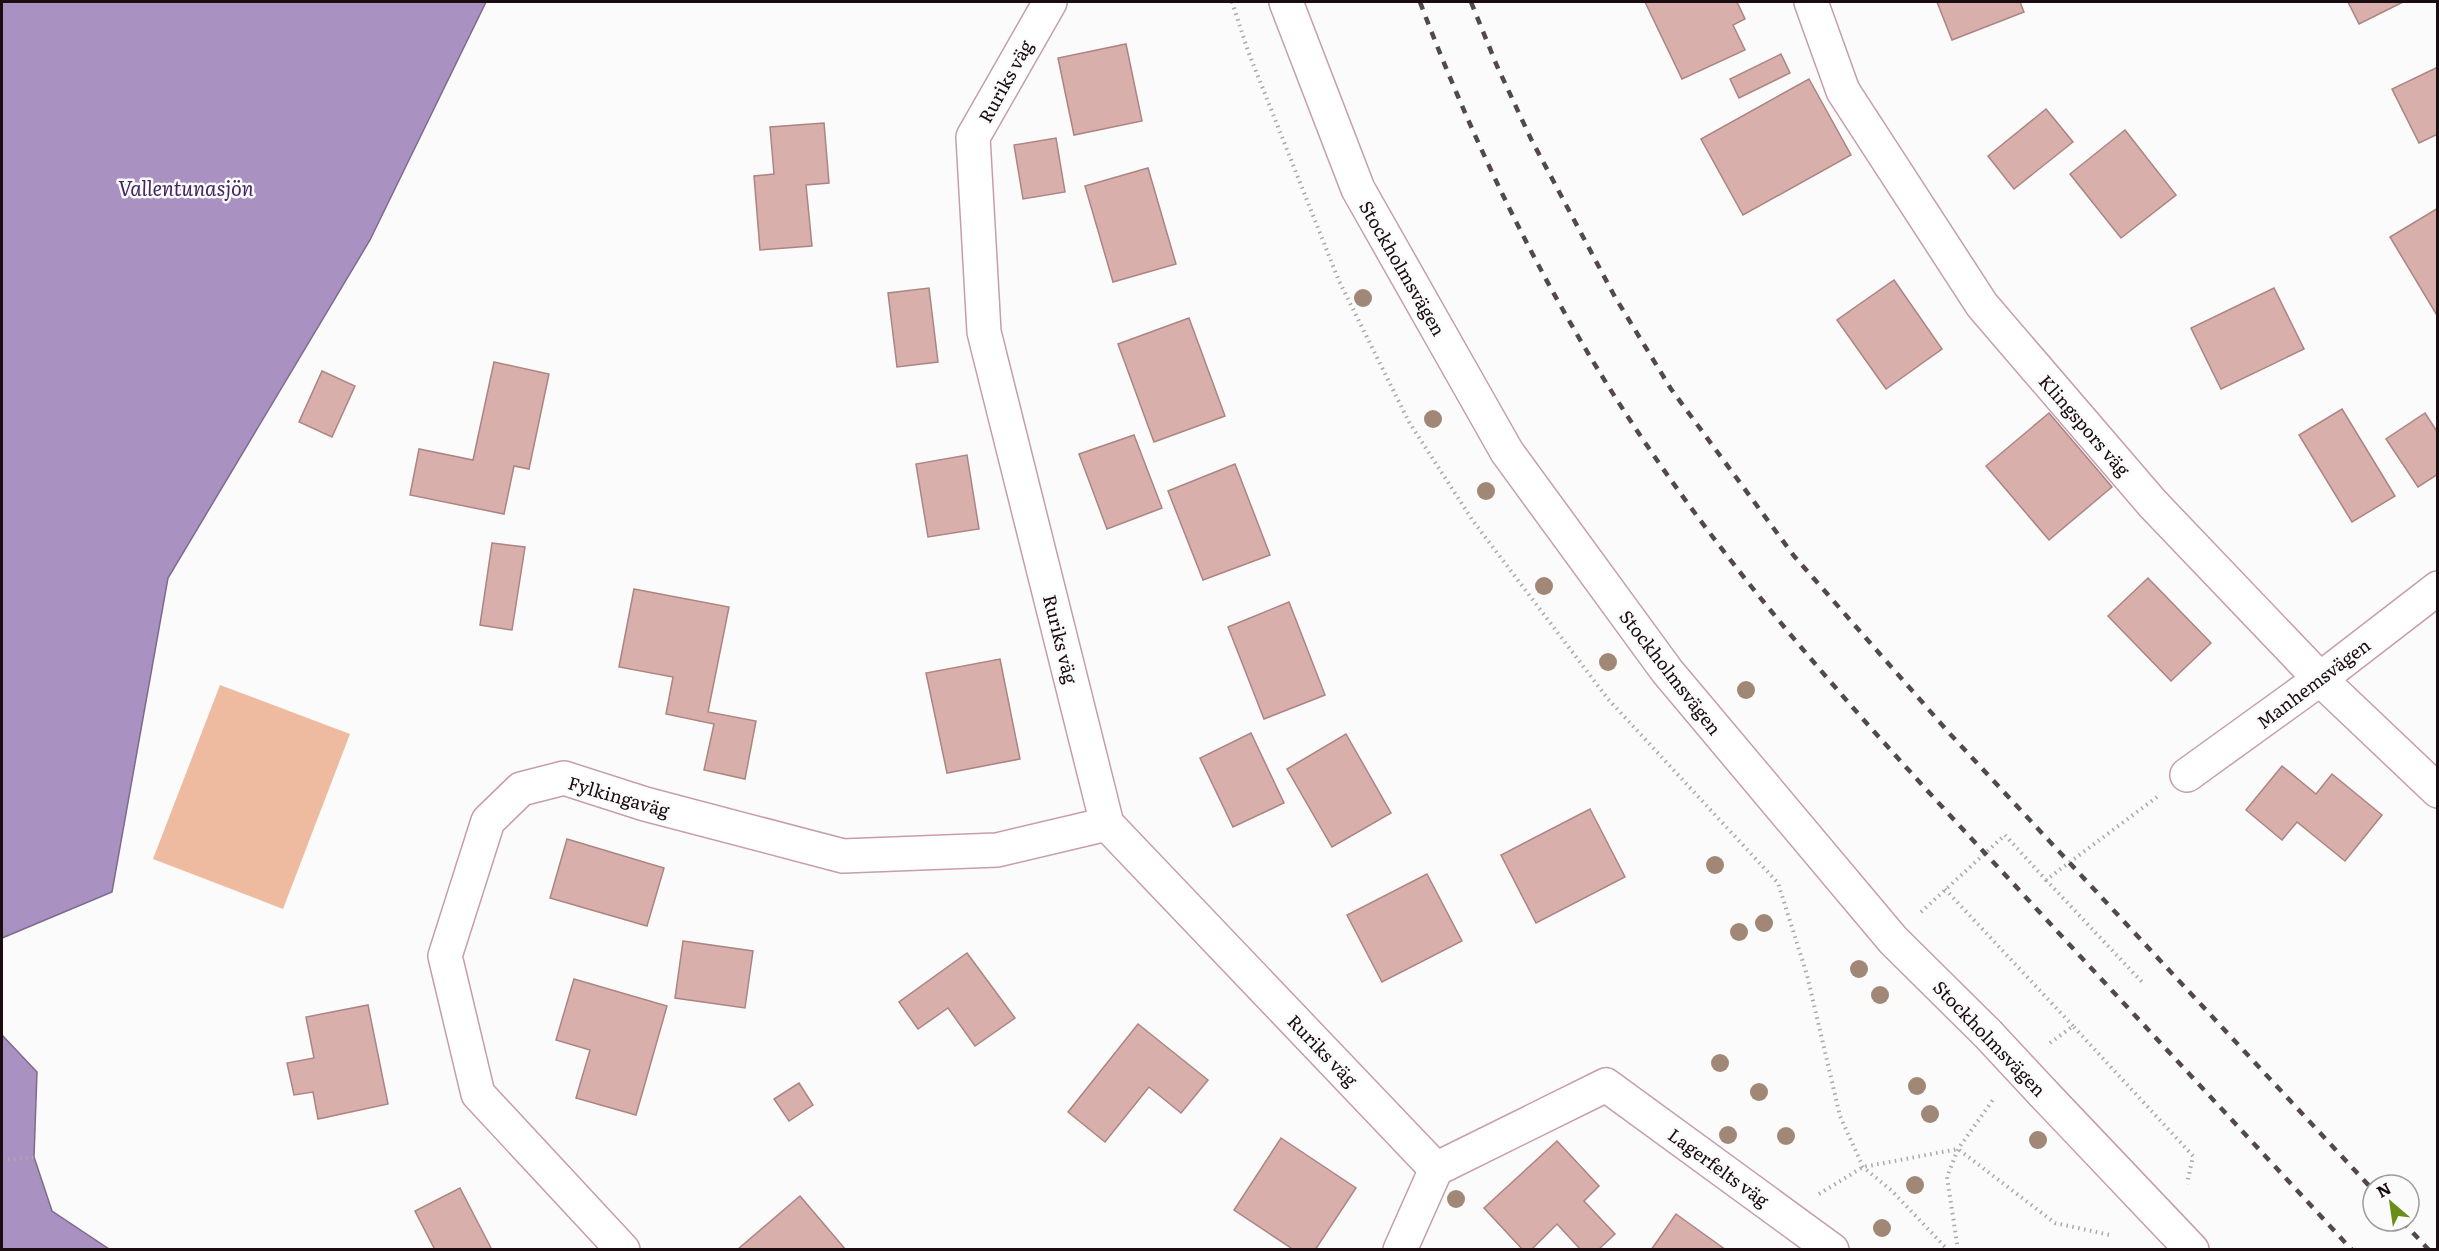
<svg xmlns="http://www.w3.org/2000/svg" width="2439" height="1251" font-family="Literata,serif">
<rect width="100%" height="100%" fill="#fbfbfb"/>
<path fill="#efbba0" d="M220 685 350 734 283 909 153 859Z"/>
<g fill="#a992c2" stroke="#7e6a8d" stroke-width="1.5">
<path d="M2 2H486L370 240 168 578 112 892 2 938Z"/>
<path d="M2 1035 37 1072 34 1157 52 1211 109 1249H2Z"/>
</g>
<g fill="#d9afac" stroke="#ac8481" stroke-width="1.5">
<path d="M1645 2H1737L1745 19 1733 25 1745 50 1682 79Z"/>
<path d="M1937 2H2020L2024 12 1952 40Z"/>
<path d="M2348 2H2403L2359 24Z"/>
<path d="M1126 44 1142 121 1074 135 1058 58Z"/>
<path d="M1781 54 1790 73 1739 98 1730 79Z"/>
<path d="M2438 67V134L2419 143 2392 89Z"/>
<path d="M1809 79 1851 155 1743 215 1701 139Z"/>
<path d="M2046 109 2073 142 2014 189 1988 156Z"/>
<path d="M824 123 829 183 806 185 812 246 760 250 754 176 774 174 770 127Z"/>
<path d="M2125 130 2176 195 2121 238 2070 174Z"/>
<path d="M1056 138 1065 192 1023 199 1014 145Z"/>
<path d="M1148 168 1176 264 1113 282 1085 186Z"/>
<path d="M2438 208V317L2390 237Z"/>
<path d="M1894 280 1942 349 1886 389 1837 320Z"/>
<path d="M929 288 938 362 897 367 888 293Z"/>
<path d="M2274 288 2304 349 2221 389 2191 328Z"/>
<path d="M1189 318 1225 416 1154 442 1118 344Z"/>
<path d="M494 362 549 374 529 469 514 466 504 514 410 495 419 449 473 460Z"/>
<path d="M322 371 355 386 332 437 299 422Z"/>
<path d="M2342 409 2395 496 2352 522 2299 435Z"/>
<path d="M2049 413 2112 487 2049 540 1986 466Z"/>
<path d="M2425 413 2438 433V474L2418 487 2386 439Z"/>
<path d="M1134 435 1162 508 1107 529 1079 454Z"/>
<path d="M967 455 979 529 928 537 916 464Z"/>
<path d="M1235 464 1270 555 1203 580 1168 491Z"/>
<path d="M492 543 525 547 512 630 480 625Z"/>
<path d="M2148 578 2211 643 2171 681 2108 616Z"/>
<path d="M634 589 729 607 708 712 756 721 745 779 704 770 714 724 666 714 673 677 619 667Z"/>
<path d="M1289 602 1325 695 1264 719 1228 627Z"/>
<path d="M1000 659 1020 759 947 773 926 673Z"/>
<path d="M1251 733 1284 803 1233 827 1200 758Z"/>
<path d="M1346 734 1391 813 1332 847 1287 769Z"/>
<path d="M2282 766 2316 794 2332 774 2382 815 2345 861 2297 822 2282 840 2246 810Z"/>
<path d="M1590 809 1625 877 1536 923 1501 855Z"/>
<path d="M567 839 664 868 647 926 550 898Z"/>
<path d="M1427 874 1462 941 1382 982 1347 915Z"/>
<path d="M683 941 753 951 745 1008 675 998Z"/>
<path d="M967 953 1015 1018 975 1046 948 1008 918 1029 899 1002Z"/>
<path d="M574 979 667 1006 636 1115 576 1098 590 1050 556 1040Z"/>
<path d="M368 1005 388 1104 318 1119 313 1092 294 1095 287 1063 314 1058 306 1017Z"/>
<path d="M1138 1024 1208 1080 1181 1113 1149 1087 1105 1142 1068 1112Z"/>
<path d="M799 1083 813 1105 789 1121 774 1099Z"/>
<path d="M1281 1138 1356 1188 1315 1250H1294L1234 1210Z"/>
<path d="M1557 1141 1599 1186 1584 1201 1615 1234 1598 1250H1581L1557 1224 1531 1250H1523L1484 1208Z"/>
<path d="M460 1188 492 1250H435L415 1211Z"/>
<path d="M800 1196 846 1250H738V1249Z"/>
<path d="M1676 1214 1726 1250H1651Z"/>
</g>
<g fill="none" stroke-linecap="round" stroke-linejoin="round">
<defs>
<g id="minor">
<path d="M1050 2 973 137 984 332 1107 824 1436 1169"/>
<path d="M1811 2 1843 91 1982 305 2152 503 2320 679 2438 791"/>
<path d="M2187 775 2320 679 2438 588"/>
<path d="M623 1250 478 1094 445 956 488 821 521 789 564 778 645 804 843 856 997 850 1107 824"/>
<path d="M1400 1250 1436 1169 1606 1085 1832 1250"/>
</g>
<g id="secondary">
<path d="M1286 2 1358 189 1507 452 1667 671 1893 940 1988 1034"/>
<path d="M2042 1092 2192 1250"/>
</g>
</defs>
<use href="#minor" stroke="#c69eab" stroke-width="36"/>
<use href="#secondary" stroke="#c69eab" stroke-width="36"/>
<g stroke="#aca7a9" stroke-width="4" stroke-dasharray="1.5 4.5" stroke-linecap="butt">
<path d="M1232 2 1248 51 1339 281 1409 422 1473 521 1608 699 1778 883 1807 975 1840 1116 1863 1167 1892 1191 1948 1250"/>
<path d="M2046 880 2142 982"/>
<path d="M1945 889 2073 1026"/>
<path d="M1921 912 2005 835 2046 880 2157 797"/>
<path d="M2050 1043 2073 1026 2193 1156 2187 1184"/>
<path d="M2 1160 34 1157"/>
<path d="M1819 1194 1863 1167 1958 1149 2055 1223 2110 1235"/>
<path d="M1958 1250 1947 1177 1958 1149 1995 1097"/>
</g>
<use href="#minor" stroke="#fff" stroke-width="33"/>
<use href="#secondary" stroke="#fff" stroke-width="33"/>
<g stroke="#53494c" stroke-width="4.5" stroke-dasharray="8 8" stroke-linecap="butt">
<path d="M1420 2C1475 147 1543 287 1628 417 1737 584 1873 733 2009 879 2123 1003 2238 1126 2352 1250"/>
<path d="M1471 2 1497 66 1531 139 1615 297 1671 389 1794 556 1951 735 2373 1190"/>
<path d="M2402 1221 2429 1250"/>
</g>
<defs>
<path id="secondary-bridge" d="M1988 1034 2042 1092"/>
</defs>
<use href="#secondary-bridge" stroke="#c69eab" stroke-width="36" stroke-linecap="butt"/>
<use href="#secondary-bridge" stroke="#fff" stroke-width="33"/>
</g>
<g fill="#a18775">
<circle cx="1363" cy="298" r="9"/>
<circle cx="1433" cy="419" r="9"/>
<circle cx="1486" cy="491" r="9"/>
<circle cx="1544" cy="586" r="9"/>
<circle cx="1608" cy="662" r="9"/>
<circle cx="1746" cy="690" r="9"/>
<circle cx="1715" cy="865" r="9"/>
<circle cx="1764" cy="923" r="9"/>
<circle cx="1739" cy="932" r="9"/>
<circle cx="1859" cy="969" r="9"/>
<circle cx="1880" cy="995" r="9"/>
<circle cx="1720" cy="1063" r="9"/>
<circle cx="1917" cy="1086" r="9"/>
<circle cx="1759" cy="1092" r="9"/>
<circle cx="1930" cy="1114" r="9"/>
<circle cx="1728" cy="1135" r="9"/>
<circle cx="1786" cy="1136" r="9"/>
<circle cx="2038" cy="1140" r="9"/>
<circle cx="1915" cy="1185" r="9"/>
<circle cx="1456" cy="1199" r="9"/>
<circle cx="1882" cy="1228" r="9"/>
</g>
<g text-anchor="middle" dominant-baseline="central" stroke-width="5" stroke-linejoin="round" paint-order="stroke">
<g font-size="18" fill="#1a0c11" stroke="#fbfbfb">
<text transform="translate(1005 81) rotate(-61)">Ruriks väg</text>
<text transform="translate(1403 268) rotate(60)">Stockholmsvägen</text>
<text transform="translate(2085 425) rotate(49)">Klingspors väg</text>
<text transform="translate(1061 639) rotate(76)">Ruriks väg</text>
<text transform="translate(1671 672) rotate(52)">Stockholmsvägen</text>
<text transform="translate(2313 683) rotate(-37)">Manhemsvägen</text>
<text transform="translate(619 796) rotate(16)">Fylkingaväg</text>
<text transform="translate(1990 1038) rotate(46)">Stockholmsvägen</text>
<text transform="translate(1323 1050) rotate(46)">Ruriks väg</text>
<text transform="translate(1719 1167) rotate(36)">Lagerfelts väg</text>
</g>
<g font-size="20" font-style="italic" fill="#44255f" stroke="#fbfbfb">
<text x="186" y="187">Vallentunasjön</text>
</g>
</g>
<rect width="2439" height="1251" fill="none" stroke="#1a0c11" stroke-width="6"/>
<g transform="translate(2391 1203) rotate(331)"><circle r="28" fill="#fbfbfb" stroke="#a19b9d" stroke-width="1.5"/>
<path d="M0-4.5L10 22L0 15L-10 22Z" fill="#698f1a"/>
<text y="-9" font-size="16" font-weight="bold" text-anchor="middle" fill="#1a0c11">N</text>
</g>
</svg>
